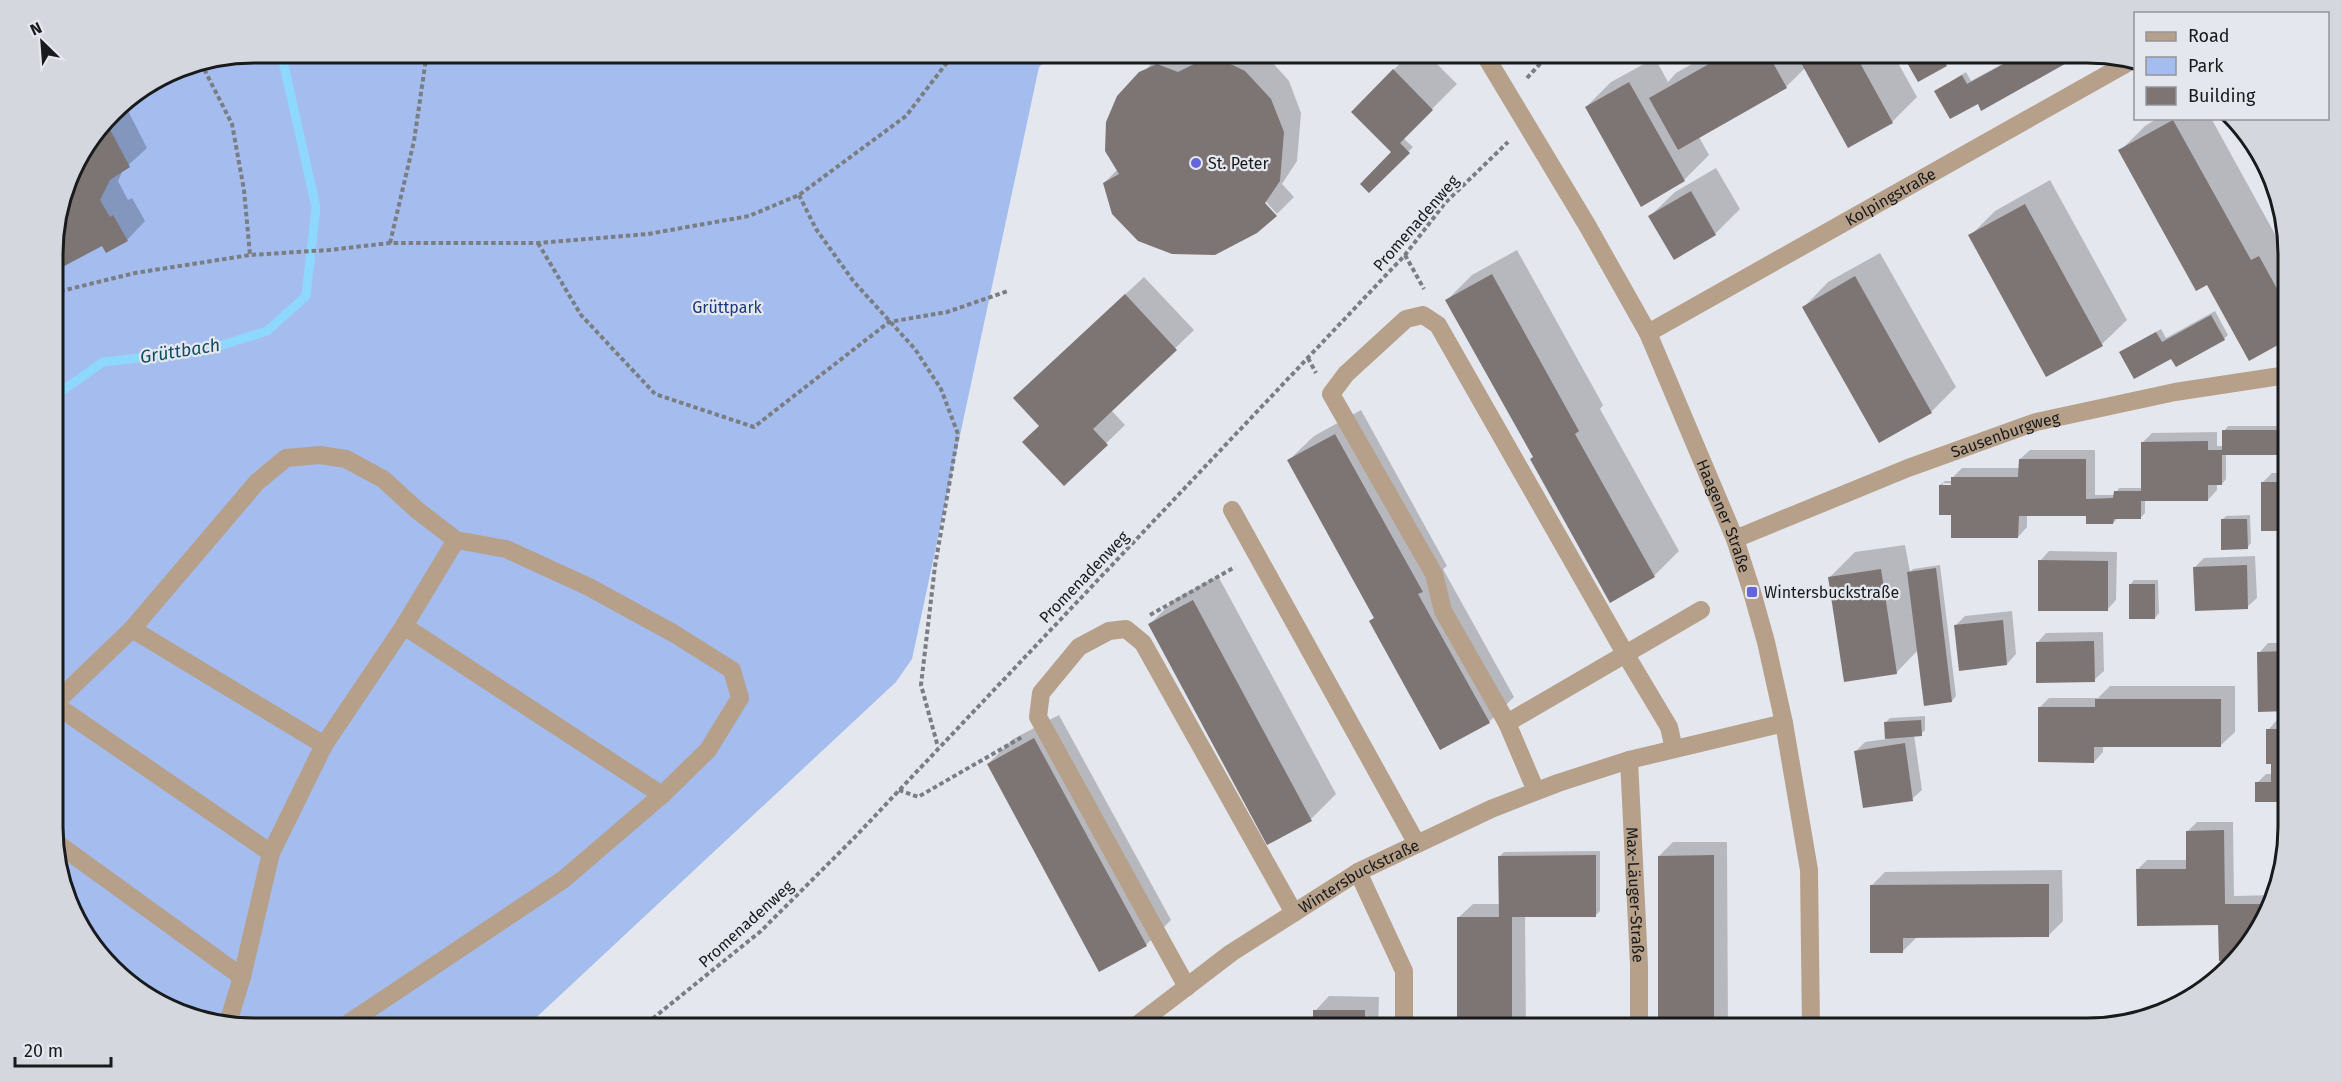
<svg xmlns="http://www.w3.org/2000/svg" width="2341" height="1081" font-family="'Fira Sans',sans-serif">
<rect width="100%" height="100%" fill="#e4e7ee"/>
<path fill="#a4bdee" d="M254 53H1055L1039 67 912 659 896 682 525 1028H254L177 1013 94 950 54 854 53 240 73 165 121 103 177 68Z"/>
<g fill="#0003" fill-rule="evenodd">
<path d="M1164 52H1263L1289 81 1301 113 1297 161 1282 184 1294 197 1277 214 1261 196 1258 198 1104 183 1118 169V96Z"/>
<path d="M1411 52H1425L1457 84 1403 138 1413 147 1369 191 1394 152 1353 112Z"/>
<path d="M1713 52H1892L1917 97 1892 122 1805 68 1786 87 1699 137 1709 155 1684 180 1586 107 1611 82 1655 58 1668 82 1676 73Z"/>
<path d="M1903 52H1954L1955 55 1946 65Z"/>
<path d="M2003 52H2074L2076 55 2071 59 1978 102 1936 91 1966 72 1971 81 2008 61Z"/>
<path d="M123 101 147 148 123 170 118 181 128 200 132 198 145 221 127 240 103 244 53 270V240L73 165Z"/>
<path d="M2158 118H2211L2276 236 2284 232 2287 237V338L2250 359 2207 283 2120 151 2145 126Z"/>
<path d="M1716 168 1740 209 1715 234 1674 258 1650 216 1675 192Z"/>
<path d="M2050 180 2127 320 2102 344 1970 236 1995 211Z"/>
<path d="M1517 250 1603 405 1600 409 1679 551 1654 576 1534 457 1447 300 1472 275Z"/>
<path d="M1880 253 1956 387 1931 412 1880 441 1804 307 1828 282Z"/>
<path d="M1144 277 1194 330 1111 410 1125 425 1064 484 1041 425 1033 380Z"/>
<path d="M2215 311 2228 335 2224 339 2171 357 2121 352 2161 329 2166 338Z"/>
<path d="M1361 410 1447 566 1443 569 1514 697 1489 722 1371 621 1375 617 1289 460 1314 436Z"/>
<path d="M2228 426H2287V454H2226V479L2222 484H2217V490L2208 500H2145V513L2140 518H2118L2113 523 2088 513 2027 515V527L2018 537 1952 514 1940 485 1945 481H1952V478L1962 468H2020V459L2030 450H2095V495H2115L2119 488H2142L2143 442 2152 433 2217 432V446H2224V431ZM1943 483 1958 484V487L1943 486Z"/>
<path d="M2272 473H2288V529L2263 482Z"/>
<path d="M2250 515 2251 543 2247 548 2222 520 2226 516Z"/>
<path d="M1905 545 1910 572 1913 569 1940 565 1956 696 1952 701 1918 650 1896 673 1830 577 1855 552Z"/>
<path d="M2049 551 2117 552 2116 600 2107 610 2040 561Z"/>
<path d="M2255 556 2257 598 2247 607 2195 567 2204 558Z"/>
<path d="M1218 576 1336 794 1311 819 1150 624 1175 599Z"/>
<path d="M2134 580H2158L2159 613 2155 618 2130 585Z"/>
<path d="M2012 611 2016 654 2007 664 1955 626 1965 616Z"/>
<path d="M2103 632 2104 671 2094 680 2037 643 2046 633Z"/>
<path d="M2268 643H2288V710H2259V653Z"/>
<path d="M2110 686H2235V732L2220 746H2103V752L2094 762 2040 707 2049 698H2098Z"/>
<path d="M1059 715 1171 920 1146 945 988 764 1013 739Z"/>
<path d="M1925 716V730L1921 734 1914 735 1922 790 1912 799 1856 751 1865 742 1887 739 1885 723 1890 718Z"/>
<path d="M2277 720H2288V800H2257V783L2266 774H2273L2268 730Z"/>
<path d="M2197 822H2233L2234 896 2275 895 2273 904 2247 950 2220 924 2137 870 2147 860H2188V831Z"/>
<path d="M1673 842H1727L1728 1028H1660L1659 856Z"/>
<path d="M1600 851V911L1596 915 1525 916 1526 1028H1459L1458 918 1473 904H1500V856L1504 852Z"/>
<path d="M2062 870 2063 921 2049 935 1917 937 1903 951 1871 886 1885 872Z"/>
<path d="M1329 996 1379 997 1378 1028H1315V1011Z"/>
</g>
<g fill="none" stroke-linecap="round" stroke-linejoin="round">
<path stroke="#8ed8fd" stroke-width="9" d="M53 397 103 362 203 351 267 331 306 296 316 207 281 52"/>
</g>
<g fill="#7d7474">
<path d="M1730 52H1767L1787 88 1678 150 1649 98Z"/>
<path d="M1795 52H1854L1893 123 1848 148Z"/>
<path d="M1901 52H1939L1947 66 1918 82Z"/>
<path d="M2001 52H2068L2072 60 1981 111 1978 104 1950 119 1934 91 1962 75 1967 84 2007 62Z"/>
<path d="M1212 55 1245 71 1271 99 1284 132 1280 181 1265 203 1277 216 1257 233 1215 255 1172 254 1138 241 1112 214 1103 183 1119 174 1105 151 1106 122 1117 96 1139 72 1157 64 1178 72Z"/>
<path d="M1393 69 1433 110 1400 143 1410 153 1369 193 1360 184 1391 152 1351 112Z"/>
<path d="M1629 82 1685 181 1641 207 1585 107Z"/>
<path d="M2173 120 2251 260 2259 256 2287 307V340L2249 361 2207 285 2196 291 2118 150Z"/>
<path d="M106 122 130 167 110 180 100 200 110 217 113 215 128 241 106 253 102 246 53 272V240L73 165Z"/>
<path d="M1691 191 1716 235 1674 260 1648 216Z"/>
<path d="M2025 204 2103 346 2046 377 1968 235Z"/>
<path d="M1492 274 1579 431 1575 434 1655 577 1610 603 1530 459 1533 457 1445 300Z"/>
<path d="M1855 276 1932 413 1879 443 1802 307Z"/>
<path d="M1125 294 1177 350 1093 429 1108 445 1064 486 1022 442 1039 426 1013 398Z"/>
<path d="M2211 315 2225 340 2176 367 2171 359 2134 379 2119 352 2156 332 2162 342Z"/>
<path d="M2222 430H2287V455H2222V485H2208V501H2141V519H2114L2113 524H2086V516H2019L2018 538H1951V515H1939V485H1951V477H2018L2019 459H2086V499L2113 498 2114 491H2141V442L2208 441V450H2222Z"/>
<path d="M1335 434 1423 592 1418 594 1490 723 1440 750 1369 621 1374 618 1287 460Z"/>
<rect x="2261" y="482" width="27" height="49"/>
<path d="M2221 519H2247L2248 549 2221 550Z"/>
<path d="M2038 560 2108 561V611H2038Z"/>
<path d="M2247 565 2248 609 2195 611 2193 567Z"/>
<path d="M1936 568 1952 702 1924 706 1907 572Z"/>
<path d="M1881 569 1897 674 1844 682 1828 577Z"/>
<rect x="2129" y="584" width="26" height="35"/>
<path d="M1193 600 1312 821 1267 845 1148 624Z"/>
<path d="M2003 620 2007 665 1959 671 1954 625Z"/>
<path d="M2094 641 2095 682 2036 683V642Z"/>
<path d="M2288 651V711L2258 712 2257 652Z"/>
<path d="M2095 699H2221V747H2094V763L2038 762V707H2095Z"/>
<path d="M1921 720 1922 736 1885 739 1884 722Z"/>
<path d="M2266 729H2288V802H2255V782H2271V764H2266Z"/>
<path d="M1034 738 1147 946 1099 972 987 764Z"/>
<path d="M1905 743 1913 801 1863 808 1854 751Z"/>
<path d="M2224 830 2225 904H2273L2247 950 2236 960 2219 961 2218 925 2137 926 2136 869H2186V831Z"/>
<path d="M1596 855V917H1512V1028H1457V917H1499L1498 856Z"/>
<path d="M1714 855V1028H1658V856Z"/>
<path d="M2049 884V937L1903 938V953H1870V885Z"/>
<rect x="1313" y="1010" width="52" height="18"/>
</g>
<g fill="none" stroke-linecap="round" stroke-linejoin="round">
<g stroke="#7a7d81" stroke-width="4" stroke-dasharray="4.5 3" stroke-linecap="butt">
<path d="M201 63 232 124 244 190 250 255"/>
<path d="M1527 78 1551 52"/>
<path d="M799 195 816 229 854 282 915 349 941 389 958 434 935 566 921 685 938 747"/>
<path d="M390 243 414 141 427 52"/>
<path d="M538 243 581 315 655 394 754 427 889 322 947 312 1008 291"/>
<path d="M1405 255 1424 289"/>
<path d="M53 293 135 273 250 255 329 250 390 243H538L648 234 749 216 799 195 906 116 955 52"/>
<path d="M1308 358 1316 373"/>
<path d="M1150 615 1235 567"/>
<path d="M899 790 918 797 1022 737"/>
<path d="M641 1028 761 931 855 837 1405 255 1445 203 1508 142"/>
</g>
<g stroke="#b6a08a" stroke-width="18">
<path id="s1" d="M1483 52 1587 225 1648 333 1735 539 1752 592 1766 642 1784 723 1809 870 1811 1028"/>
<path d="M2246 131 2249 137"/>
<path id="s2" d="M1648 333 2131 61"/>
<path d="M1232 510 1417 844"/>
<path id="s3" d="M1735 539 1908 468 2036 422 2175 392 2287 375"/>
<path d="M404 626 662 795"/>
<path d="M132 629 324 745"/>
<path d="M54 704 132 629 257 482 286 458 320 455 346 459 383 479 417 510 456 540 404 626 324 745 271 853 242 977 228 1023"/>
<path d="M54 704 271 853"/>
<path d="M1507 723 1701 610"/>
<path id="s4" d="M1629 760 1639 965V1028"/>
<path d="M1536 791 1507 723 1443 611 1434 574 1331 394 1346 374 1406 319 1423 315 1438 325 1626 655 1669 727 1674 749"/>
<path d="M54 841 242 977"/>
<path d="M1358 872 1404 971V1028"/>
<path d="M1187 987 1038 717 1041 693 1079 647 1109 631 1126 629 1143 643 1294 913"/>
<path d="M341 1028 564 879 662 795 708 750 740 698 732 670 673 633 589 587 506 549 456 540"/>
<path id="s5" d="M1133 1028 1231 953 1358 872 1491 809 1558 783 1629 760 1784 723"/>
</g>
</g>
<g fill="#6265dd" stroke="#e4e7ee" stroke-width="2">
<circle cx="1196" cy="163" r="6"/>
<rect x="1746" y="586" width="12" height="12" rx="3"/>
</g>
<g text-anchor="middle" dominant-baseline="central" stroke-width="4.5" stroke-linejoin="round" paint-order="stroke">
<g font-size="16" fill="#181a1c" stroke="#e4e7ee" text-anchor="start">
<text x="1208" y="163">St. Peter</text>
<text x="1764" y="592">Wintersbuckstraße</text>
</g>
<g font-size="16" fill="#181a1c" stroke="#e4e7ee">
<text stroke="none"><textPath href="#s2" startOffset="278">Kolpingstraße</textPath></text>
<text transform="translate(1416 223) rotate(-49)">Promenadenweg</text>
<text stroke="none"><textPath href="#s3" startOffset="290">Sausenburgweg</textPath></text>
<text stroke="none"><textPath href="#s1" startOffset="524">Haagener Straße</textPath></text>
<text transform="translate(1084 577) rotate(-46)">Promenadenweg</text>
<text stroke="none"><textPath href="#s5" startOffset="273">Wintersbuckstraße</textPath></text>
<text stroke="none"><textPath href="#s4" startOffset="135">Max-Läuger-Straße</textPath></text>
<text transform="translate(746 924) rotate(-42)">Promenadenweg</text>
</g>
<g font-size="16" fill="#19387a" stroke="#e4e7ee">
<text x="727" y="307">Grüttpark</text>
</g>
<g font-size="18" font-style="italic" fill="#0f4c65" stroke="#e4e7ee">
<text transform="translate(180 351) rotate(-9)">Grüttbach</text>
</g>
</g>
<path d="M0 0H2341V1081H0ZM254 63H2087A191 191 0 0 1 2278 254V827A191 191 0 0 1 2087 1018H254A191 191 0 0 1 63 827V254A191 191 0 0 1 254 63Z" fill="#d4d7dd" fill-rule="evenodd"/>
<path fill="none" stroke="#181a1c" stroke-width="3" d="M254 63H2087A191 191 0 0 1 2278 254V827A191 191 0 0 1 2087 1018H254A191 191 0 0 1 63 827V254A191 191 0 0 1 254 63Z"/>
<rect x="2134" y="12" width="195" height="108" fill="#e4e7ee" stroke="#92959a" stroke-width="1.5"/>
<rect x="2146" y="32" width="30" height="9" fill="#b6a08a" stroke="#92959a" stroke-width="1.5"/>
<text x="2188" y="42" font-size="18" fill="#181a1c">Road</text>
<rect x="2146" y="57" width="30" height="18" fill="#a4bdee" stroke="#92959a" stroke-width="1.5"/>
<text x="2188" y="72" font-size="18" fill="#181a1c">Park</text>
<rect x="2146" y="87" width="30" height="18" fill="#7d7474" stroke="#92959a" stroke-width="1.5"/>
<text x="2188" y="102" font-size="18" fill="#181a1c">Building</text>
<g transform="translate(42 42) rotate(335)" stroke="#e4e7ee" stroke-width="4.5" paint-order="stroke">
<path d="M0-4.5L10 22L0 15L-10 22Z" fill="#181a1c"/>
<text y="-9" font-size="16" font-weight="bold" text-anchor="middle" fill="#181a1c">N</text>
</g>
<path d="M15 1057v9h96v-9" fill="none" stroke="#181a1c" stroke-width="3"/>
<text x="24" y="1057" font-size="18" fill="#181a1c" stroke="#e4e7ee" stroke-width="4.5" paint-order="stroke">20 m</text>
</svg>
